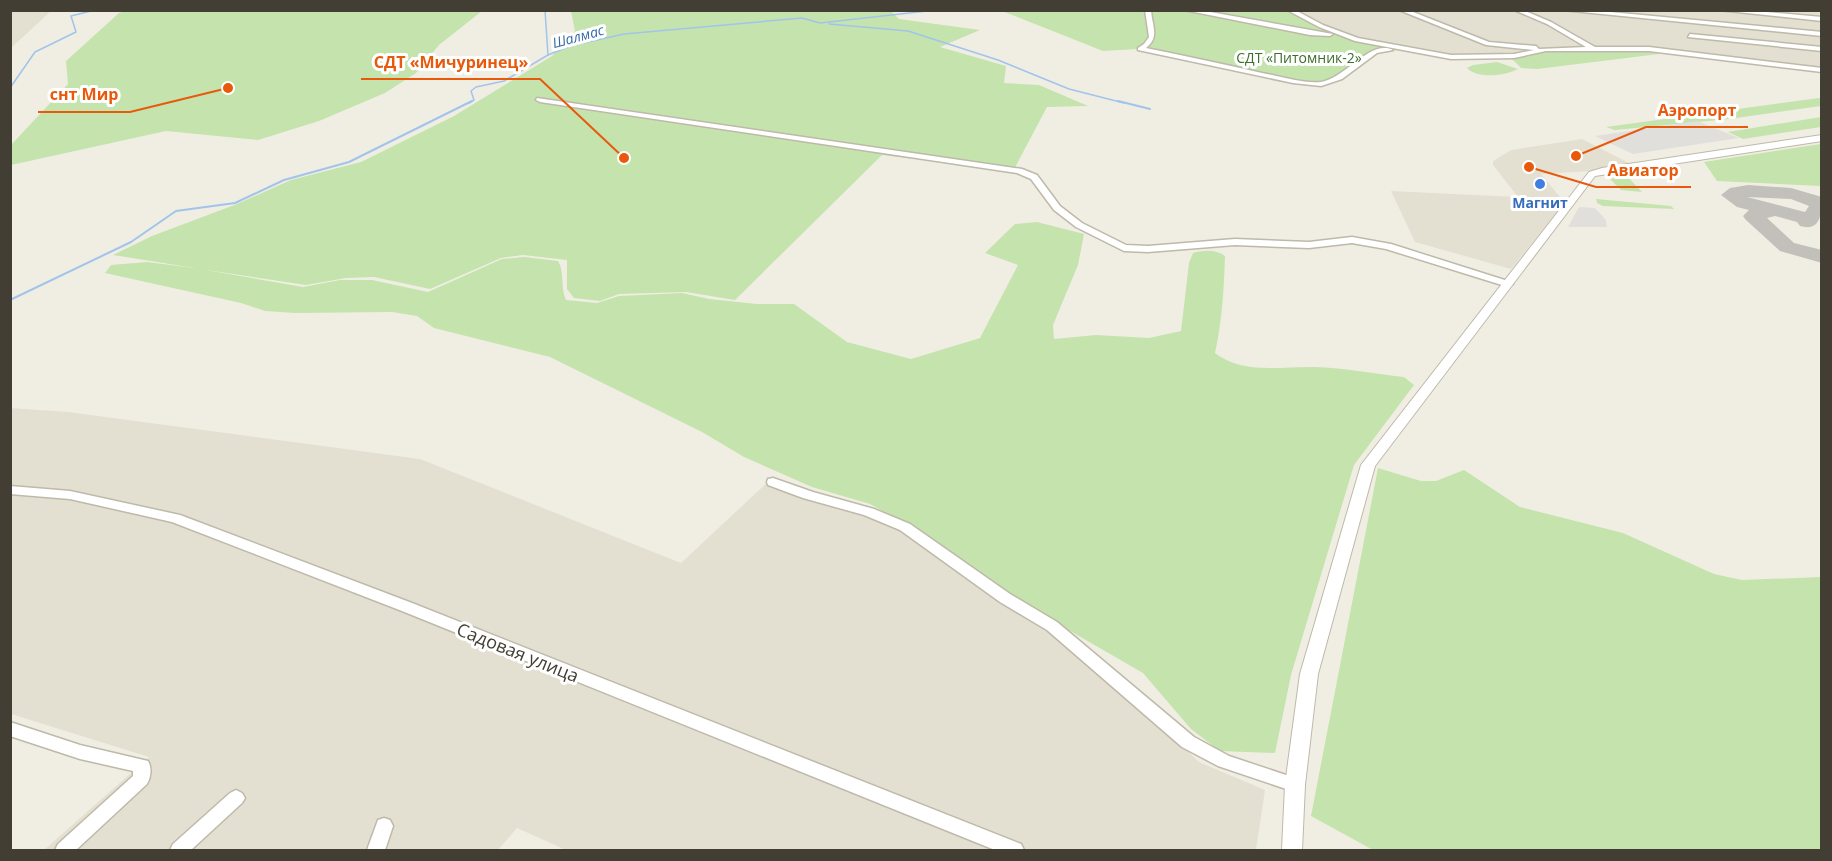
<svg xmlns="http://www.w3.org/2000/svg" width="1832" height="861" font-family="'Open Sans',sans-serif">
<rect width="100%" height="100%" fill="#f0eee3"/>
<g fill="#e4e0d1">
<path d="M11 10H51V11L11 48Z"/>
<path d="M1291 11H1821V69L1674 50 1588 47 1544 49 1514 55 1461 58 1358 39 1341 34Z"/>
<path d="M1582 139 1631 164 1591 171 1541 174 1565 203 1511 269 1415 242 1391 191 1518 197 1493 165V161L1511 150Z"/>
<path d="M10 408 68 412 420 459 681 563 773 477 871 514 899 528 1044 629 1123 690 1199 762 1265 790 1256 850H566L517 828 498 850H44L149 757 11 714Z"/>
</g>
<g fill="#c5e3ad">
<path d="M129 10H482V11L439 45 416 73 385 93 319 121 258 140 166 131 11 165V145L68 84 66 61 119 13Z"/>
<path d="M571 11H891L899 19 980 30 940 47 1006 66 1004 83 1039 85 1088 106 1047 107 1012 173 999 169 882 155 735 300 686 292 619 294 600 301 574 298 567 289V260L523 255 501 258 430 289 374 277 346 278 306 285 200 269 303 287 340 280H372L428 292 502 259 524 257 558 261C565 272 560 287 566 300L597 303 619 296 682 293 709 299 757 304H794L847 342 911 359 980 338 1018 265 985 253 1015 224 1037 222 1084 234 1078 265 1053 325 1054 339 1096 335 1149 338 1181 331 1189 263 1193 253C1203 250 1216 249 1225 256 1224 288 1222 322 1215 353 1243 375 1282 366 1315 367 1345 368 1375 374 1404 377L1414 385 1354 465 1291 675 1275 753 1220 751 1191 729 1143 673 1020 602 929 537 870 504 812 487 744 457 702 432 550 357 434 328 417 316 392 312 295 313 265 311 241 303 105 273 111 265 147 262 195 268 113 255 152 236 237 204 291 180 361 162 454 116 552 56 575 31Z"/>
<path d="M1002 11H1289L1340 34 1411 50H1382L1331 82 1305 83 1138 49 1103 51Z"/>
<path d="M1579 49H1645L1659 54 1537 69 1521 68 1512 59 1552 51Z"/>
<path d="M1497 62 1518 69C1506 76 1476 79 1467 68L1473 65Z"/>
<path d="M1819 98 1821 99V106L1729 119 1615 130 1606 127Z"/>
<path d="M1821 117V127L1743 139 1728 132Z"/>
<path d="M1821 144V186L1717 181 1704 162Z"/>
<path d="M1623 172 1642 192 1621 190 1605 174Z"/>
<path d="M1596 199 1671 206 1674 209 1603 206 1597 203Z"/>
<path d="M1378 468 1421 481H1436L1464 470 1520 507 1623 533 1714 574 1742 580 1821 577V850H1373L1311 816Z"/>
</g>
<g fill="#e1dfdb">
<path d="M1697 121 1739 138 1633 154 1595 136Z"/>
<path d="M1579 207 1595 208 1606 220 1607 227H1568Z"/>
</g>
<g fill="none" stroke-linecap="round" stroke-linejoin="round">
<g stroke="#a1c4eb" stroke-width="1.5">
<path d="M829 24 908 31 998 60 1069 89 1124 103"/>
<path d="M548 55 570 46 624 34 802 18 820 23 936 10"/>
<path d="M10 88 35 52 76 32 71 16 95 10"/>
<path d="M469 103 474 100 471 91 476 87 504 81 548 55 545 10"/>
</g>
<g stroke="#a1c4eb" stroke-width="2">
<path d="M1118 101 1150 109"/>
<path d="M10 300 131 242 176 211 235 203 284 180 349 162 472 101"/>
</g>
<path fill="#c2c0bb" fill-rule="evenodd" d="M1748 185 1791 188 1822 197C1822 213 1821 232 1800 226L1797 222 1775 216 1767 218 1794 243 1822 250V263L1780 251 1746 220 1743 216 1749 210 1737 207 1721 195 1730 188ZM1747 197 1791 199 1809 206 1805 212Z"/>
<defs>
<g id="minor">
<path d="M1145 10H1151C1152 26 1160 37 1146 48 1185 56 1224 64 1262 73 1280 76 1303 84 1321 82 1346 78 1370 39 1393 50L1377 53 1342 79 1321 86 1293 83 1138 50V48L1144 44 1149 37Z"/>
<path d="M1184 10H1199L1333 34 1330 36 1310 35Z"/>
<path d="M1287 10H1295L1323 25 1358 38 1451 55 1514 54 1534 50 1486 45 1399 10H1408L1489 42 1536 46 1539 49 1586 47 1547 24 1514 10H1523L1551 22 1595 47H1649L1822 68V72L1649 51H1546L1514 58 1451 59 1355 41 1319 27Z"/>
<path d="M1562 10H1589L1822 32V36Z"/>
<path d="M1718 10H1746L1822 17V21Z"/>
<path d="M1690 34 1822 47V51L1688 37Z"/>
<path d="M537 98 1022 169 1037 175 1060 206 1082 223 1126 245 1148 246 1235 239 1309 242 1352 237 1391 244 1511 282 1513 284 1508 287 1505 286 1386 249 1352 243 1309 248 1235 245 1148 252 1124 251 1076 227 1054 210 1031 179 1017 173 540 102 536 100Z"/>
<path d="M773 478 813 492 874 509 910 524 1010 594 1057 622 1194 737 1229 756 1301 780 1304 785 1301 790 1295 792 1218 766 1182 747 1047 630 1000 602 900 530 864 515 803 498 768 485 767 482 768 479Z"/>
<path d="M10 486 70 491 180 515 412 603 1021 844 1024 850H995L402 611 172 522 70 499 10 494Z"/>
<path d="M10 722 80 745 148 761C152 768 151 777 147 784L76 850H55L58 844 133 776V771L80 759 10 736Z"/>
<path d="M236 790 242 793 245 798 242 803 191 850H170L173 844 230 793Z"/>
<path d="M384 818 390 820 393 826 385 850H367L378 820Z"/>
</g>
<path id="tertiary" d="M1822 135V141L1595 176 1375 466 1318 674 1305 785 1302 850H1282L1285 785 1300 674 1361 465 1589 172 1602 168Z"/>
</defs>
<use href="#minor" stroke="#beb9a9" stroke-width="3"/>
<use href="#tertiary" stroke="#beb9a9" stroke-width="2"/>
<use href="#minor" fill="#fff" fill-rule="evenodd"/>
<use href="#tertiary" fill="#fff" fill-rule="evenodd"/>
</g>
<circle fill="#3f7fe0" stroke="#fff" stroke-width="2" cx="1540" cy="184" r="6"/>
<g text-anchor="middle" dominant-baseline="central" stroke-width="6" stroke-linejoin="round" paint-order="stroke">
<g font-size="14" font-style="italic" fill="#3469a6" stroke="#fff">
<text transform="translate(578 36) rotate(-15)">Шалмас</text>
</g>
<g font-size="14" fill="#3d6f2b" stroke="#fff">
<text x="1299" y="57">СДТ «Питомник-2»</text>
</g>
<g font-size="14" font-weight="bold" fill="#366cbe" stroke="#fff">
<text x="1540" y="202">Магнит</text>
</g>
<g font-size="18" fill="#423e33" stroke="#fff">
<text transform="translate(518 652) rotate(22)">Садовая улица</text>
</g>
</g>
<path fill="none" stroke="#e8590c" stroke-width="2" d="M624 158L540 79H361M228 88L130 112H38M1576 156L1646 127H1748M1529 167L1596 187H1691"/>
<g fill="#e8590c" stroke="#fff" stroke-width="2">
<circle cx="624" cy="158" r="6"/>
<circle cx="228" cy="88" r="6"/>
<circle cx="1576" cy="156" r="6"/>
<circle cx="1529" cy="167" r="6"/>
</g>
<g font-size="16" text-anchor="middle" font-weight="bold" fill="#e8590c" stroke="#fff" stroke-width="6" stroke-linejoin="round" paint-order="stroke">
<text x="451" y="68">СДТ «Мичуринец»</text>
<text x="84" y="100">снт Мир</text>
<text x="1697" y="116">Аэропорт</text>
<text x="1643" y="176">Авиатор</text>
</g>
<rect width="1832" height="861" fill="none" stroke="#423e33" stroke-width="24"/>
</svg>
